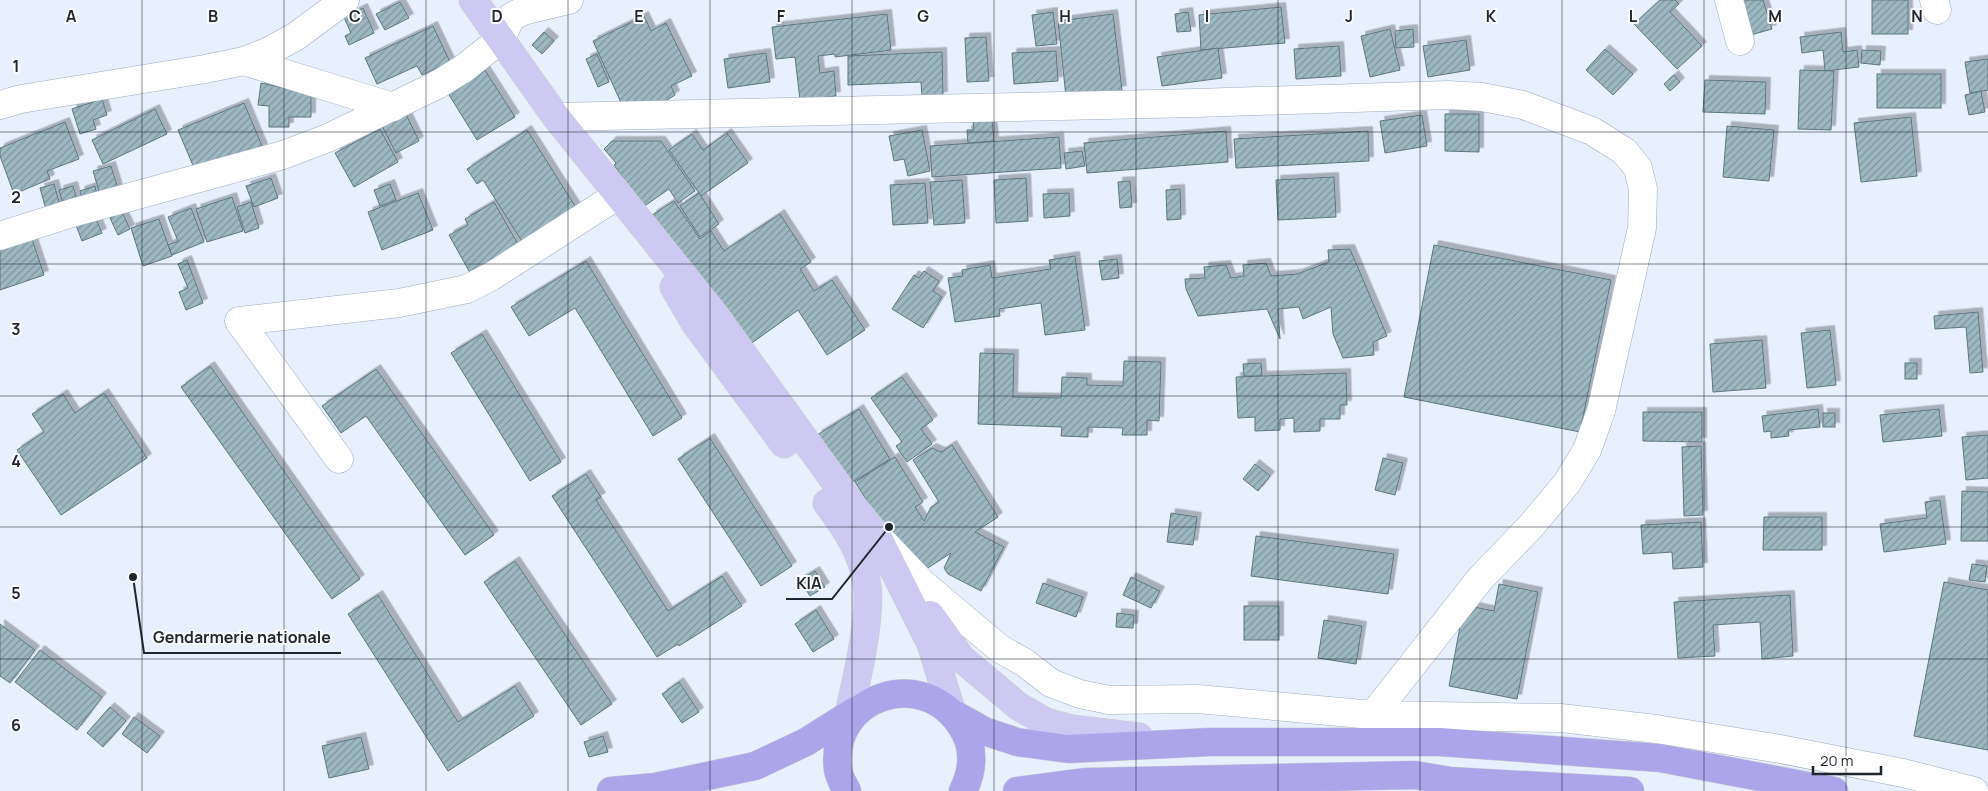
<svg xmlns="http://www.w3.org/2000/svg" width="1988" height="791" font-family="Manrope,sans-serif">
<defs>
<pattern id="building-hatch" width="6" height="6" patternUnits="userSpaceOnUse" patternTransform="scale(1.25)"><rect width="6" height="6" fill="#9eb8c1"/><path d="M-1 1l2-2M0 6l6-6M5 7l2-2" fill="none" stroke="#80959d"/></pattern>
<filter id="shadow"><feDropShadow dx="4.5" dy="-4.5" stdDeviation="0" flood-color="#0004"/></filter>
</defs>
<rect width="100%" height="100%" fill="#e7f0fc"/>
<g fill="url(#building-hatch)" stroke="#5d757d" filter="url(#shadow)">
<path d="M1660 0H1675L1679 4 1670 12 1702 46 1677 69 1634 24Z"/>
<path d="M1736 0H1763L1772 29 1747 36Z"/>
<rect x="1872" y="0" width="36" height="34"/>
<path d="M400 2 409 18 385 30 376 14Z"/>
<path d="M1281 7 1285 43 1201 50 1199 15Z"/>
<path d="M363 8 374 33 349 45 345 36 351 33 344 17Z"/>
<path d="M1053 12 1057 44 1036 46 1032 15Z"/>
<path d="M1188 12 1191 31 1177 32 1175 14Z"/>
<path d="M887 14 891 50 835 57V54L818 56 820 73 834 71 836 96 800 100 795 57 776 59 772 27Z"/>
<path d="M1113 14 1122 90 1066 97 1058 21Z"/>
<path d="M644 16 651 31 666 23 692 76 671 86 675 95 656 107H623L593 41Z"/>
<path d="M433 26 450 62 422 75 417 66 377 84 365 58Z"/>
<path d="M1390 29 1400 70 1370 77 1361 36Z"/>
<path d="M1413 29 1414 47 1396 48 1395 31Z"/>
<path d="M544 32 554 41 542 54 532 45Z"/>
<path d="M1841 32 1843 52 1857 50 1859 67 1825 71 1823 50 1802 53 1800 37Z"/>
<path d="M986 37 989 81 967 82 965 38Z"/>
<path d="M1466 40 1470 70 1428 77 1423 46Z"/>
<path d="M1339 46 1341 76 1296 79 1294 49Z"/>
<path d="M1218 48 1222 78 1162 86 1157 57Z"/>
<path d="M1605 49 1633 74 1613 95 1586 70Z"/>
<path d="M1862 50 1881 51 1880 65 1861 63Z"/>
<path d="M1056 51 1058 81 1014 84 1012 53Z"/>
<path d="M942 52 943 96 922 97 921 82 848 85V56Z"/>
<path d="M766 53 770 82 728 88 724 59Z"/>
<path d="M597 54 609 82 598 87 586 59Z"/>
<path d="M1988 59V90L1970 93 1965 62Z"/>
<path d="M483 67 515 117 477 140 446 90Z"/>
<path d="M1800 70 1834 71 1831 130 1798 129Z"/>
<rect x="1877" y="74" width="64" height="34"/>
<path d="M1674 75 1680 82 1670 91 1664 84Z"/>
<path d="M1705 80 1766 82 1765 114 1703 112Z"/>
<path d="M261 83 311 94V117H289V127H269V106L258 105Z"/>
<path d="M1981 91 1985 112 1969 115 1965 95Z"/>
<path d="M102 99 107 115 93 120 96 129 80 134 72 109Z"/>
<path d="M244 103 263 148 197 175 178 130Z"/>
<path d="M155 109 167 134 103 164 92 140Z"/>
<path d="M404 110 419 141 396 153 380 122Z"/>
<path d="M1445 114H1479V152L1445 151Z"/>
<path d="M1422 115 1427 146 1385 153 1380 121Z"/>
<path d="M1911 117 1917 176 1861 182 1854 123Z"/>
<path d="M992 120 994 141 968 143 967 130H974L973 121Z"/>
<path d="M65 122 79 159 47 171 50 179 14 194 0 156V148Z"/>
<path d="M1727 126 1774 130 1769 181 1723 177Z"/>
<path d="M380 129 398 162 354 187 335 153Z"/>
<path d="M527 130 577 209 523 243 483 180 477 184 467 169Z"/>
<path d="M922 130 930 171 908 176 904 159 894 161 889 136Z"/>
<path d="M1226 131 1228 162 1087 173 1084 143Z"/>
<path d="M1368 131 1369 161 1236 168 1234 139Z"/>
<path d="M727 133 748 163 701 196 669 150 692 134 703 150Z"/>
<path d="M1059 137 1061 168 932 177 930 146Z"/>
<path d="M612 141H661L695 191 678 203 669 189 643 207 614 165 616 163 604 149Z"/>
<path d="M1082 151 1085 166 1066 169 1064 153Z"/>
<path d="M111 166 119 192 101 198 93 171Z"/>
<path d="M1334 177 1336 217 1278 220 1276 180Z"/>
<path d="M271 178 278 198 254 207 246 186Z"/>
<path d="M1026 178 1028 221 996 223 994 180Z"/>
<path d="M962 180 965 223 934 225 930 182Z"/>
<path d="M1130 181 1132 207 1120 208 1118 182Z"/>
<path d="M925 183 928 223 893 225 890 185Z"/>
<path d="M54 184 61 209 47 213 40 188Z"/>
<path d="M390 184 396 200 380 206 374 190Z"/>
<path d="M73 186 78 203 64 207 59 190Z"/>
<path d="M95 186 98 199 83 203 80 191Z"/>
<path d="M1180 189 1181 219 1167 220 1166 190Z"/>
<path d="M418 193 433 230 382 250 368 212Z"/>
<path d="M699 193 719 224 700 237 680 206Z"/>
<path d="M1069 193 1070 216 1044 218 1043 194Z"/>
<path d="M232 197 243 231 207 242 196 209Z"/>
<path d="M674 201 700 239 711 231 724 251 780 214 811 262 800 269 814 291 832 280 865 330 827 355 798 310 742 350 652 215Z"/>
<path d="M251 202 259 228 245 233 237 207Z"/>
<path d="M494 202 523 253 474 280 449 235 468 225 465 219Z"/>
<path d="M191 208 204 242 172 255 168 245 178 241 168 217Z"/>
<path d="M122 212 130 229 118 235 110 218Z"/>
<path d="M95 217 102 233 82 241 76 225Z"/>
<path d="M159 219 172 256 143 266 131 228Z"/>
<path d="M31 236 44 275 0 290V247Z"/>
<path d="M1434 245 1611 280 1580 432 1404 397Z"/>
<path d="M1350 249 1387 336 1373 342 1374 355 1343 358 1333 334 1331 307 1303 319 1299 307 1278 309 1280 339 1267 309 1198 316 1186 289 1185 279 1205 278 1204 267 1226 265 1231 278 1244 276 1243 265 1266 263 1271 276 1297 274 1329 262 1328 250Z"/>
<path d="M1075 256 1085 330 1045 335 1041 303 999 309 1000 316 955 322 948 278 963 276 962 270 990 265 992 278 1051 269 1049 260Z"/>
<path d="M1117 259 1119 278 1102 280 1099 261Z"/>
<path d="M187 260 203 303 186 310 179 292 188 288 178 264Z"/>
<path d="M586 261 682 418 653 436 575 308 529 336 511 307Z"/>
<path d="M924 271 939 281 933 291 942 297 923 328 892 309 914 275 919 278Z"/>
<path d="M1978 312 1983 372 1970 373 1966 327 1935 329 1934 316Z"/>
<path d="M1830 330 1836 385 1807 388 1801 333Z"/>
<path d="M482 334 561 462 530 481 451 353Z"/>
<path d="M1762 340 1766 388 1713 392 1710 344Z"/>
<path d="M980 353 1014 354 1013 397 1061 398 1062 377 1087 378V385L1123 386 1124 361 1161 362 1159 421 1147 420V435H1122L1123 428 1088 427V437L1061 436 1062 427 978 424Z"/>
<path d="M1261 363 1262 376H1244L1243 364Z"/>
<rect x="1905" y="363" width="12" height="16"/>
<path d="M210 366 360 579 332 599 181 387Z"/>
<path d="M376 369 494 535 465 555 366 416 341 433 322 406Z"/>
<path d="M1346 373 1347 405H1340V419H1320V431L1294 432V418L1280 419V430L1255 431V417L1238 418 1236 377Z"/>
<path d="M902 377 933 420 921 429 932 444 907 462 896 446 902 442 871 398Z"/>
<path d="M104 393 147 458 61 515 17 450 44 432 32 414 63 394 75 413Z"/>
<path d="M859 409 890 459 848 485 817 435Z"/>
<path d="M1818 409 1820 427 1788 430 1789 436 1771 438V431L1764 432 1762 416Z"/>
<path d="M1939 409 1942 436 1883 442 1880 415Z"/>
<path d="M1643 412H1702V442L1643 441Z"/>
<rect x="1823" y="413" width="12" height="14"/>
<path d="M1988 435V478L1966 480 1962 437Z"/>
<path d="M710 438 792 566 761 586 678 459Z"/>
<path d="M952 445 998 517 975 532 1004 547 981 591 948 574 944 568 951 553 920 573 891 539 855 482 895 457 923 502 915 507 924 521 931 507 939 502 913 460 932 448 941 452Z"/>
<path d="M1701 446 1703 515 1684 516 1682 447Z"/>
<path d="M1383 458 1403 463 1395 495 1375 490Z"/>
<path d="M1255 464 1270 476 1258 491 1243 479Z"/>
<path d="M586 474 601 497 596 500 668 611 722 576 742 606 679 646 678 644 657 657 552 496Z"/>
<path d="M1962 491 1988 492V541H1961Z"/>
<path d="M1940 500 1946 544 1884 552 1880 524 1927 518 1925 502Z"/>
<path d="M1171 513 1197 517 1193 545 1167 542Z"/>
<path d="M1764 517H1822V550H1763Z"/>
<path d="M1701 522 1703 567 1673 569 1672 552 1643 554 1641 525Z"/>
<path d="M1256 536 1394 554 1388 594 1251 576Z"/>
<path d="M515 561 612 704 581 725 484 582Z"/>
<path d="M1972 564 1987 566 1985 582 1969 580Z"/>
<path d="M815 571 825 587 810 596 800 580Z"/>
<path d="M1131 577 1160 591 1151 608 1123 595Z"/>
<path d="M1944 582 1988 590V750L1914 736Z"/>
<path d="M1043 583 1083 597 1076 617 1036 603Z"/>
<path d="M1499 584 1538 592 1517 699 1449 686 1464 605 1494 611Z"/>
<path d="M378 595 458 722 515 686 534 716 448 771 348 614Z"/>
<path d="M1790 595 1793 656 1762 659 1760 622 1713 625 1715 656 1678 658 1674 602Z"/>
<rect x="1244" y="606" width="35" height="34"/>
<path d="M816 610 834 639 813 652 795 624Z"/>
<path d="M1117 613 1134 615 1133 628 1116 627Z"/>
<path d="M1324 620 1362 626 1356 664 1318 658Z"/>
<path d="M0 624 35 650 10 683 0 676Z"/>
<path d="M40 650 102 697 77 730 15 682Z"/>
<path d="M679 682 699 712 682 723 662 694Z"/>
<path d="M110 707 126 721 103 747 87 733Z"/>
<path d="M134 717 160 736 147 753 122 734Z"/>
<path d="M603 736 608 752 589 757 584 742Z"/>
<path d="M361 737 369 769 329 778 322 746Z"/>
</g>
<g fill="none" stroke-linecap="round" stroke-linejoin="round">
<defs>
<g id="minor">
<path d="M1729 0 1740 41"/>
<path d="M1934 0 1937 10"/>
<path d="M244 61 393 107"/>
<path d="M0 105 21 99 205 69 244 61 267 52 295 37 345 0"/>
<path d="M556 117 1196 103 1448 95 1482 97 1523 105 1592 131 1624 151 1638 168 1643 189 1642 228 1601 411 1587 450 1567 483 1531 526 1480 579 1373 715"/>
<path d="M0 236 72 213 283 155 328 138 437 85 463 69 501 39 511 17 523 11 569 0"/>
<path d="M339 459 239 321 399 303 467 289 492 276 618 195"/>
<path d="M884 543 923 584 999 648 1025 663 1051 683 1080 694 1109 700 1198 699 1373 715 1561 718 1656 729 1780 749 1903 773 1974 791"/>
</g>
<g id="major">
<path d="M473 0 556 117 714 314 855 509 877 536 931 644 952 713"/>
<path d="M674 287 695 323 784 444"/>
<path d="M827 503C846 528 863 553 867 585 872 618 854 692 846 726"/>
<path d="M930 615 961 658 1018 706 1046 722 1072 729 1139 737"/>
</g>
<g id="highway">
<path d="M952 713 984 731 1017 742 1068 749 1210 742H1440L1660 758 1834 791"/>
<path d="M611 791 655 787 755 766 806 742 855 711"/>
<path d="M847 791C844 785 839 777 838 770 828 695 926 664 963 729 975 748 973 771 963 791"/>
<path d="M1017 791 1086 782 1415 775 1450 781 1630 791"/>
</g>
</defs>
<use href="#minor" stroke="#9dacbe" stroke-width="29"/>
<use href="#major" stroke="#cecfd1" stroke-width="29"/>
<use href="#highway" stroke="#cecfd1" stroke-width="29"/>
<use href="#minor" stroke="#fff" stroke-width="28"/>
<use href="#major" stroke="#cdc9f2" stroke-width="28"/>
<use href="#highway" stroke="#aca5ea" stroke-width="28"/>
</g>
<path fill="none" stroke="#1f252c" stroke-width="1" stroke-opacity="0.55" d="M142 0V791M284 0V791M426 0V791M568 0V791M710 0V791M852 0V791M994 0V791M1136 0V791M1278 0V791M1420 0V791M1562 0V791M1704 0V791M1846 0V791M0 132H1988M0 264H1988M0 396H1988M0 527H1988M0 659H1988"/>
<g font-size="16" text-anchor="middle" font-weight="bold" fill="#1f252c" stroke="#fcfcfc" stroke-width="4" stroke-linejoin="round" paint-order="stroke">
<text x="71" y="22">A</text>
<text x="213" y="22">B</text>
<text x="355" y="22">C</text>
<text x="497" y="22">D</text>
<text x="639" y="22">E</text>
<text x="781" y="22">F</text>
<text x="923" y="22">G</text>
<text x="1065" y="22">H</text>
<text x="1207" y="22">I</text>
<text x="1349" y="22">J</text>
<text x="1491" y="22">K</text>
<text x="1633" y="22">L</text>
<text x="1775" y="22">M</text>
<text x="1917" y="22">N</text>
<text x="16" y="72">1</text>
<text x="16" y="203">2</text>
<text x="16" y="335">3</text>
<text x="16" y="467">4</text>
<text x="16" y="599">5</text>
<text x="16" y="731">6</text>
</g>
<path fill="none" stroke="#1f252c" stroke-width="2" d="M889 527L832 599H786M133 577L144 653H341"/>
<g fill="#1f252c" stroke="#fcfcfc" stroke-width="2">
<circle cx="889" cy="527" r="5"/>
<circle cx="133" cy="577" r="5"/>
</g>
<g font-size="16" text-anchor="middle" font-weight="bold" fill="#1f252c" stroke="#fcfcfc" stroke-width="4" stroke-linejoin="round" paint-order="stroke">
<text x="809" y="589">KIA</text>
<text x="242" y="643">Gendarmerie nationale</text>
</g>
<path d="M1813 766v8h68v-8" fill="none" stroke="#1f252c" stroke-width="2.5"/>
<text x="1820" y="766" font-size="15" fill="#1f252c" stroke="#fcfcfc" stroke-width="4" paint-order="stroke">20 m</text>
</svg>
